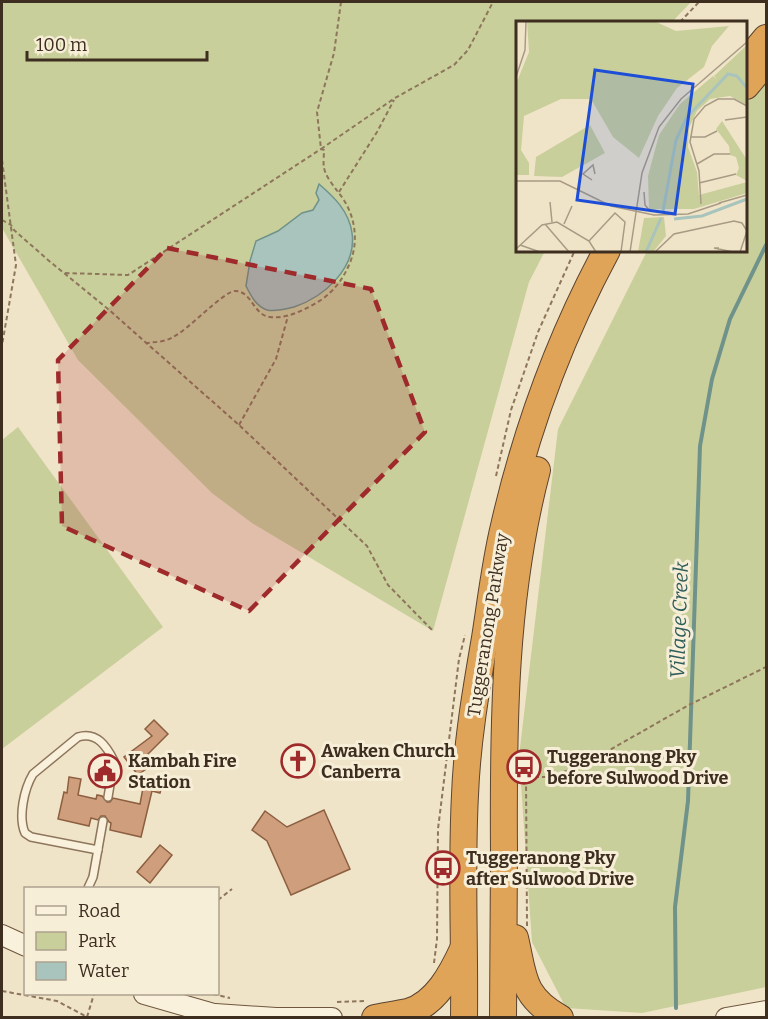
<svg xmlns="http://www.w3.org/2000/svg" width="768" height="1019" font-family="Bitter,serif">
<rect width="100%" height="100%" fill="#f0e4c8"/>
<g fill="#c9cf9b">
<path d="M2 2H691L672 22H518V250L545 251 529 282 433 631 252 523 212 493 78 360 2 228Z"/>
<path d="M766 81V987L642 1013 566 1008 532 942 519 756 558 429 647 251 746 250V104Z"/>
<path d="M18 427 163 627 2 749V440Z"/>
</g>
<path fill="#a9c4bc" stroke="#6f938a" stroke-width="1.5" d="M319 184C334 197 349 211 352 233 357 268 324 297 294 307 286 309 275 312 267 310 256 306 251 296 246 286L250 261 256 241 278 231 302 213 313 210 319 200 316 193Z"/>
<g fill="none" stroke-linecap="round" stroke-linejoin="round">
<path stroke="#6f938a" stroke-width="4" d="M676 1008 675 907 688 801 700 446 712 379 730 319 766 245"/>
</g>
<g fill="#cf9f7d" stroke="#8d5f41" stroke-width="1.5">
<path d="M154 720 168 734 148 754 154 763 138 775 124 757 152 736 145 729Z"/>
<path d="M69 777 81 779 78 795 96 799 97 795 102 796 107 802H110L113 798 140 804 145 777 163 780 160 793 152 791 141 837 110 830 111 823 109 822 105 816H101L98 820 91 818 89 826 58 819 64 792 67 793Z"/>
<path d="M324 810 350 869 291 895 267 841 252 830 265 811 287 827Z"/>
<path d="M160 845 172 855 150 883 137 872Z"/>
</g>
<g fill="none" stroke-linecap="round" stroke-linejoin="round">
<defs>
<g id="lane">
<path d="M98 850 31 837 25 833C18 817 24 789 33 774L78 737C97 731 107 747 114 761L108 797"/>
<path d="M88 888 93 877 103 821"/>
</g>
<g id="secondary">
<path d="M2 935 26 946"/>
<path d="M144 994 228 1018"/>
<path d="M215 1014 276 1018"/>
<path d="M276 1018H332"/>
<path d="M726 1018 766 1011"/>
</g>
<g id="highway">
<path d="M746 62 766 38"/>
<path d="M746 86 766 62"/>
<path d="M515 938C524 976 521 996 560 1018"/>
<path d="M375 1018C385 1016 397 1014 408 1012 436 1004 452 973 463 949"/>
<path d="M464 1018C465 943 461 869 465 795 467 742 476 690 485 638 491 600 495 563 504 526 526 430 560 337 607 250"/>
<path d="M503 1018C503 963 504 908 504 854 503 725 504 595 537 470"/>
</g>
</defs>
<use href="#lane" stroke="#8d765c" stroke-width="10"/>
<use href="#secondary" stroke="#6f573f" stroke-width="22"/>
<use href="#highway" stroke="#5b4430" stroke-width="28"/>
<g stroke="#8d765c" stroke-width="2" stroke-dasharray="4.5 3" stroke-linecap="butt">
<path d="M341 2 334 53 317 112 321 149 395 98 454 65 468 50 493 2"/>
<path d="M680 22 699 2"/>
<path d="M2 160 16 265 2 345"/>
<path d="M339 192 377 132 394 100"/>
<path d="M2 220 11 225 14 230 48 260 108 309 239 425 367 546 388 585 433 631"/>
<path d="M65 273 128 275 321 149 324 150C324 156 323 163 324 168 326 177 333 185 338 192 355 212 360 241 349 265 343 279 334 291 321 300 306 309 288 319 270 317 253 315 252 291 235 291 224 291 188 330 173 337 165 342 155 342 146 343"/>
<path d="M239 425 276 359 288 316"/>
<path d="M496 476 511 410 538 332 575 250"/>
<path d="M218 900 232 889"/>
<path d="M527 926 526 777H550L585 764 687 706 766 667"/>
<path d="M434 963 437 939 438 829 459 659 465 635"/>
<path d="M2 991 57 1001 89 1018"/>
<path d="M213 994 230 998"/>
<path d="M337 1002 367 1001"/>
<path d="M87 1017 94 994"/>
</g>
<use href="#lane" stroke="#faf1dc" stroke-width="7"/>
<use href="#secondary" stroke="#faf1dc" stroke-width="20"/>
<use href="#highway" stroke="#e0a458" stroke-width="26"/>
</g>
<path fill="#9e2a2b" fill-opacity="0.2" stroke="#9e2a2b" stroke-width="4.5" stroke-dasharray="12 8" stroke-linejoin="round" d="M167 248 371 289 425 432 249 611 62 526 58 360Z"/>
<defs>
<symbol id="church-ring" viewBox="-11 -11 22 22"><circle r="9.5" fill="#f7eed8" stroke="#9e2a2b" stroke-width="1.5"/><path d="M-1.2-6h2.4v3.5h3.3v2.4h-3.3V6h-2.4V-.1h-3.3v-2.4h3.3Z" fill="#9e2a2b"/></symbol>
<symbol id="bus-ring" viewBox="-11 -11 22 22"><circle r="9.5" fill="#f7eed8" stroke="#9e2a2b" stroke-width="1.5"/><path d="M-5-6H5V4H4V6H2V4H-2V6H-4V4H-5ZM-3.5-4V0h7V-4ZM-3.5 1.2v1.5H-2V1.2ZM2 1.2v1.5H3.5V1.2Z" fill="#9e2a2b"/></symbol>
<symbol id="civic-ring" viewBox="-11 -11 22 22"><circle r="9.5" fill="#f7eed8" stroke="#9e2a2b" stroke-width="1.5"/><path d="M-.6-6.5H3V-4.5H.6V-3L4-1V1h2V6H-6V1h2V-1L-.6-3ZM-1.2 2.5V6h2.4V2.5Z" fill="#9e2a2b"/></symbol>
</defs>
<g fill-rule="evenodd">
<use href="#church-ring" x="279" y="742" width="38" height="38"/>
<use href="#bus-ring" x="505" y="748" width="38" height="38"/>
<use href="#civic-ring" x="86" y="752" width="38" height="38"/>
<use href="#bus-ring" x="424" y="849" width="38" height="38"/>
</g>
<g text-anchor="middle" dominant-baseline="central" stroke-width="6" stroke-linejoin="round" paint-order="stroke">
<g font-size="18" fill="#3d2e20" stroke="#f7eed8">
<text transform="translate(488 625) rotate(-81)">Tuggeranong Parkway</text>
</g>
<g font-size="18" font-weight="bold" fill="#3d2e20" stroke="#f7eed8" text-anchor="start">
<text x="321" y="751">Awaken Church<tspan x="321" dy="21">Canberra</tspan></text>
<text x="547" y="757">Tuggeranong Pky<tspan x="547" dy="21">before Sulwood Drive</tspan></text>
<text x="128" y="761">Kambah Fire<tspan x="128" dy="21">Station</tspan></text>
<text x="466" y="858">Tuggeranong Pky<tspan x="466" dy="21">after Sulwood Drive</tspan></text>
</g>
<g font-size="20" font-style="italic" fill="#2f5d5a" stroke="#f7eed8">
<text transform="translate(679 620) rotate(-88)">Village Creek</text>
</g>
</g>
<g transform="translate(516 21)">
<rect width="231" height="231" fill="#f0e4c8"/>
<path d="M11 0H138L160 10 213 5 196 25 188 46 161 67 142 95 123 137 97 116 75 78H45L8 95 5 129 13 142V154H0V63L13 31ZM231 24V84L214 75 194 78 181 90 173 107 172 126 181 151 183 174 231 161V172L178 188H133L132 155 143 114 164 83 197 55 201 59 198 55ZM206 100 231 139V160L220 154 223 147 220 136 214 134 213 125 200 108ZM74 104 89 132 46 156 18 155 20 136ZM148 196 150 215 137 231H122L128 197Z" fill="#c9cf9b"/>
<path fill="none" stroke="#a9c4bc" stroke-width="3" d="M147 190 160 119 171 96 212 53 221 55 231 67M158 198 186 195 231 178M130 231 145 197"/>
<path fill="none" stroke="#a89b85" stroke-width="1.5" d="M0 56 9 29 10 0M209 99 231 96M174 116H189L201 110M181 143 198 133H214M76 159 67 153 77 144 79 153M0 160H44L95 185 138 194 172 193 205 182M183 162 220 153M128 171 129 184 134 190M34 181 36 201M203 182 231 174M185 183 183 150 174 121 178 98 189 85 202 78H218L231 85M29 203 53 231M48 203 56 185M73 220 99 192 109 201 105 231M4 224 24 231M203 227H198L217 231M0 228 26 204 41 201 73 220 80 231M114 231 126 152 143 106 165 78 231 21M139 231 158 213 218 200 226 202 231 210 224 231"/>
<path fill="#1d4ed8" fill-opacity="0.15" stroke="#1d4ed8" stroke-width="3" d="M79 49 177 63 159 193 61 179Z"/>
<rect width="231" height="231" fill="none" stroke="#3d2e20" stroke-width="3"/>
</g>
<rect width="768" height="1019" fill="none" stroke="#3d2e20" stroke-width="6"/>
<rect x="24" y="887" width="195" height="108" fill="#f7eed8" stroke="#ada18e" stroke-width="1.5"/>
<rect x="36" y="906" width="30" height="9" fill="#faf1dc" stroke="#ada18e" stroke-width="1.5"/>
<text x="78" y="917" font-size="18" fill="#3d2e20">Road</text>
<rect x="36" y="932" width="30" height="18" fill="#c9cf9b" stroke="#ada18e" stroke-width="1.5"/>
<text x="78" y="947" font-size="18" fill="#3d2e20">Park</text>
<rect x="36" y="962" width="30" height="18" fill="#a9c4bc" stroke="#ada18e" stroke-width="1.5"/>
<text x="78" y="977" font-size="18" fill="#3d2e20">Water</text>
<path d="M27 51v9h180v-9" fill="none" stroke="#3d2e20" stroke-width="3"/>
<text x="36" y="51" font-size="18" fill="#3d2e20" stroke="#f7eed8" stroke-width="4.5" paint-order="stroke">100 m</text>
</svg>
